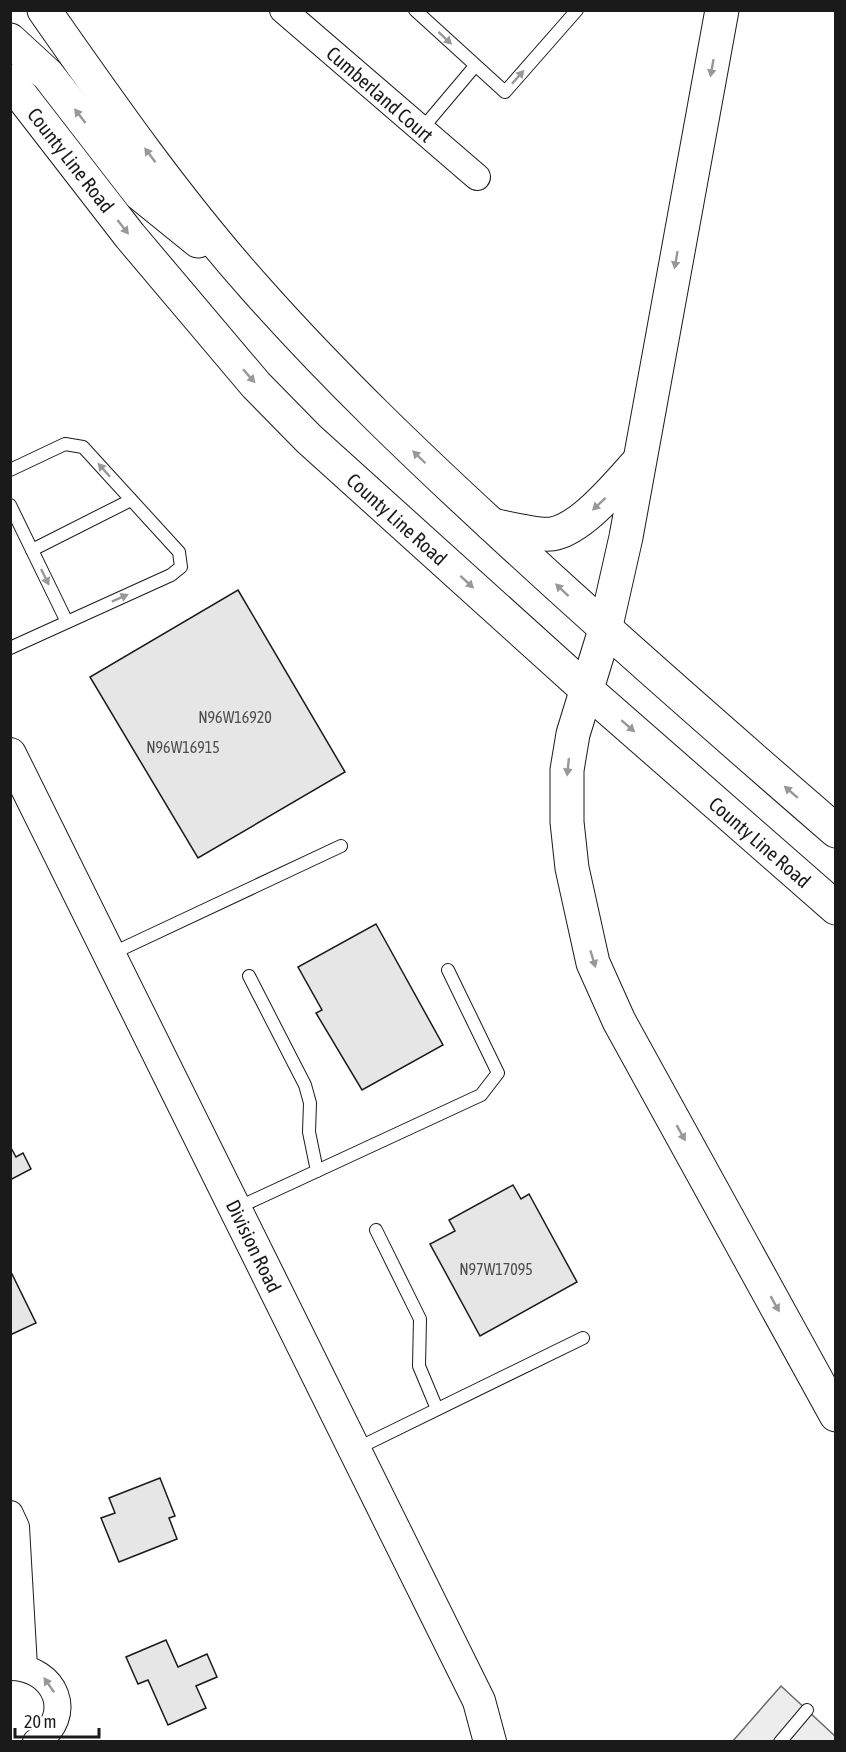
<svg xmlns="http://www.w3.org/2000/svg" width="846" height="1752" font-family="'Asap Condensed',sans-serif">
<rect width="100%" height="100%" fill="#fff"/>
<path fill="#ededed" stroke="#6a6a6a" stroke-width="1.5" d="M781 1686 836 1737 835 1742H732Z"/>
<g fill="#e6e6e6" stroke="#1a1a1a" stroke-width="1.5">
<path d="M238 590 345 772 198 858 90 677Z"/>
<path d="M376 924 443 1045 362 1090 316 1013 322 1010 298 967Z"/>
<path d="M10 1146 16 1157 23 1153 31 1169 10 1180Z"/>
<path d="M513 1185 521 1199 529 1194 577 1282 480 1336 430 1244 455 1231 449 1220Z"/>
<path d="M10 1270 36 1323 10 1335Z"/>
<path d="M160 1478 175 1516 169 1518 177 1539 119 1562 101 1518 115 1513 109 1498Z"/>
<path d="M166 1640 178 1667 207 1654 217 1677 196 1686 206 1708 168 1725 148 1680 138 1684 126 1657Z"/>
</g>
<g fill="none" stroke-linecap="round" stroke-linejoin="round">
<defs>
<g id="service">
<path d="M415 10 505 92 577 10"/>
<path d="M421 130 475 66"/>
<path d="M10 470 65 444 83 447 179 552 181 567 171 575 10 648"/>
<path d="M10 505 67 622"/>
<path d="M32 550 131 500"/>
<path d="M111 954 341 846"/>
<path d="M249 976 305 1085 310 1103 309 1132 317 1171"/>
<path d="M237 1208 481 1095 498 1073 448 970"/>
<path d="M376 1230 420 1319 419 1366 437 1409"/>
<path d="M356 1449 583 1338"/>
<path d="M780 1742 807 1710"/>
</g>
<g id="minor">
<path d="M283 10 477 177"/>
<path d="M10 1514 16 1527 24 1667"/>
<path d="M10 1667C56 1667 76 1716 36 1742"/>
</g>
<path id="tertiary" d="M10 754 479 1701 490 1742"/>
<g id="secondary">
<path d="M44 10C111 106 179 203 256 289 334 377 419 458 505 537 613 637 724 734 836 831"/>
<path d="M10 40 48 75 140 194 198 241"/>
<path d="M10 81 130 236 256 385 309 439 587 690 836 908"/>
</g>
<g id="motorway">
<path d="M722 10 626 537 605 630 573 734 567 770V822L572 868 593 963 619 1021 836 1415"/>
<path d="M492 525C507 528 538 536 552 534 582 529 619 483 639 461"/>
</g>
</defs>
<use href="#service" stroke="#1a1a1a" stroke-width="14"/>
<use href="#minor" stroke="#1a1a1a" stroke-width="28"/>
<use href="#tertiary" stroke="#1a1a1a" stroke-width="34"/>
<use href="#secondary" stroke="#1a1a1a" stroke-width="35"/>
<use href="#motorway" stroke="#1a1a1a" stroke-width="35"/>
<use href="#service" stroke="#fff" stroke-width="12"/>
<use href="#minor" stroke="#fff" stroke-width="26"/>
<use href="#tertiary" stroke="#fff" stroke-width="32"/>
<use href="#secondary" stroke="#fff" stroke-width="33"/>
<use href="#motorway" stroke="#fff" stroke-width="33"/>
</g>
<defs><path id="oneway-solid" d="M-6-.8H1V-3.2L6.5 0L1 3.2V.8H-6Z" transform="scale(1.5)"/></defs>
<g fill="#989898">
<use href="#oneway-solid" transform="translate(445 38) rotate(43)"/>
<use href="#oneway-solid" transform="translate(712 68) rotate(100)"/>
<use href="#oneway-solid" transform="translate(518 77) rotate(-48)"/>
<use href="#oneway-solid" transform="translate(80 116) rotate(-128)"/>
<use href="#oneway-solid" transform="translate(150 155) rotate(-127)"/>
<use href="#oneway-solid" transform="translate(123 227) rotate(52)"/>
<use href="#oneway-solid" transform="translate(676 260) rotate(100)"/>
<use href="#oneway-solid" transform="translate(249 376) rotate(49)"/>
<use href="#oneway-solid" transform="translate(419 457) rotate(-136)"/>
<use href="#oneway-solid" transform="translate(104 470) rotate(-132)"/>
<use href="#oneway-solid" transform="translate(599 504) rotate(137)"/>
<use href="#oneway-solid" transform="translate(45 577) rotate(64)"/>
<use href="#oneway-solid" transform="translate(467 582) rotate(42)"/>
<use href="#oneway-solid" transform="translate(562 590) rotate(-137)"/>
<use href="#oneway-solid" transform="translate(120 598) rotate(-24)"/>
<use href="#oneway-solid" transform="translate(628 726) rotate(41)"/>
<use href="#oneway-solid" transform="translate(568 767) rotate(96)"/>
<use href="#oneway-solid" transform="translate(791 792) rotate(-139)"/>
<use href="#oneway-solid" transform="translate(593 959) rotate(73)"/>
<use href="#oneway-solid" transform="translate(681 1133) rotate(61)"/>
<use href="#oneway-solid" transform="translate(775 1304) rotate(61)"/>
<use href="#oneway-solid" transform="translate(49 1685) rotate(-125)"/>
</g>
<g text-anchor="middle" dominant-baseline="central" stroke-width="4.5" stroke-linejoin="round" paint-order="stroke">
<g font-size="16" fill="#4d4d4d">
<text x="235" y="717">N96W16920</text>
<text x="183" y="747">N96W16915</text>
<text x="496" y="1269">N97W17095</text>
</g>
<g font-size="20" fill="#1a1a1a" stroke="#fff">
<text transform="translate(380 94) rotate(41)">Cumberland Court</text>
<text transform="translate(71 160) rotate(52)">County Line Road</text>
<text transform="translate(397 519) rotate(42)">County Line Road</text>
<text transform="translate(760 842) rotate(41)">County Line Road</text>
<text transform="translate(254 1246) rotate(64)">Division Road</text>
</g>
</g>
<rect width="846" height="1752" fill="none" stroke="#1a1a1a" stroke-width="24"/>
<path d="M15 1728v9h84v-9" fill="none" stroke="#1a1a1a" stroke-width="3"/>
<text x="24" y="1728" font-size="18" fill="#1a1a1a" stroke="#ffffff" stroke-width="4.5" paint-order="stroke">20 m</text>
</svg>
